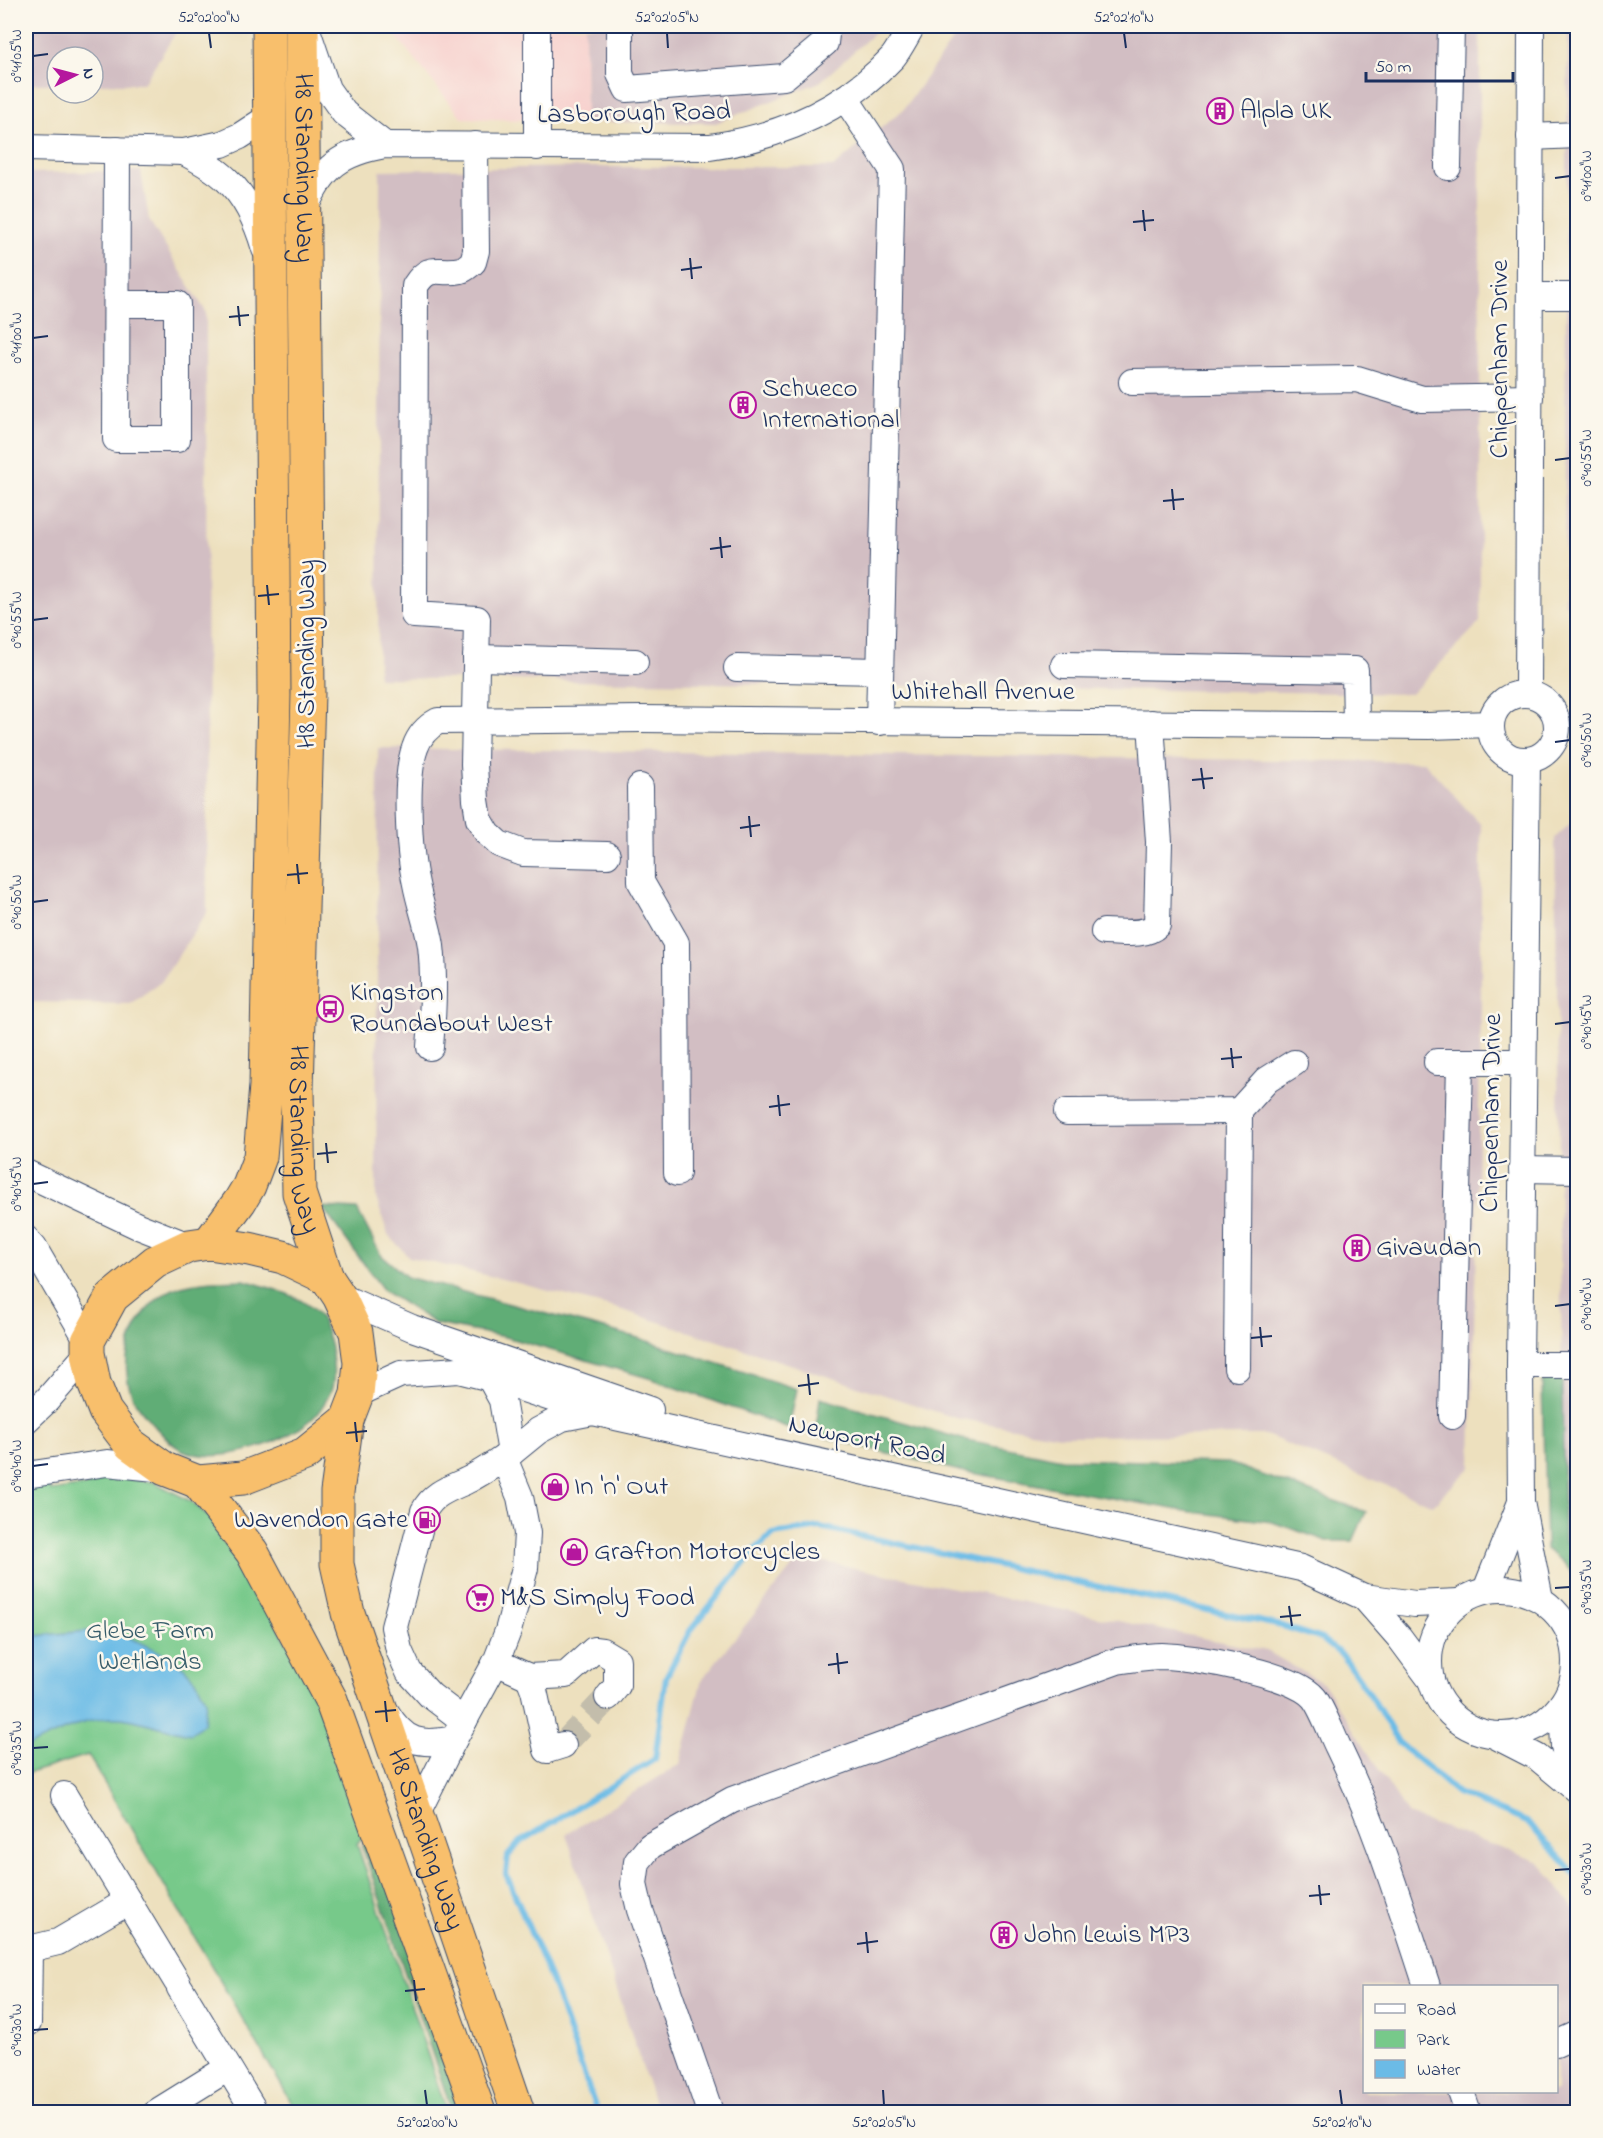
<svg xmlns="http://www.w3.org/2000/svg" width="1603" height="2138" font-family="'Indie Flower',sans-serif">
<rect width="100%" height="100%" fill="#fbf7ec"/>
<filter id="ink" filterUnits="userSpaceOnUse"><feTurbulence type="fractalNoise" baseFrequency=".0167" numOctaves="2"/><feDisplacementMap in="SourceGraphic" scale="12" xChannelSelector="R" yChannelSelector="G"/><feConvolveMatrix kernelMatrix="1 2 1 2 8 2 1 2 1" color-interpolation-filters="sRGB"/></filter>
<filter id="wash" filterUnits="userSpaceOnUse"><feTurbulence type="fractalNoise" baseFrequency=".008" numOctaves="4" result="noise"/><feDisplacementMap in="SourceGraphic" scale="24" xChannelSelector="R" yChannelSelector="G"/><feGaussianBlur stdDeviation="1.35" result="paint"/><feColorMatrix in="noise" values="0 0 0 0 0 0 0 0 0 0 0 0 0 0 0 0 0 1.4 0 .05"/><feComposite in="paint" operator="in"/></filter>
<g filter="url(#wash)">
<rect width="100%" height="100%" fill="#ede0be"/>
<path fill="#f7d0cd" d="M391 26H585L586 122 462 118 391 30Z"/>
<g fill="#d2bec3" fill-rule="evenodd">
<path d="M26 26H180L143 84H93V57H57V84H26Z"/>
<path d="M585 26H882L820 82 716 123 586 122Z"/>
<path d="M962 26H1480V622L1411 694 378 678 380 170 586 167H833L904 109Z"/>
<path d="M1568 26H1577V618L1564 602Z"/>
<path d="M141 171 149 220 206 312 207 912 161 982 130 1004 26 1002V173Z"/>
<path d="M378 748 1424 762 1481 825V1013L1471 1467 1433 1505 1266 1435 1060 1436 956 1418 619 1309 498 1278 409 1257 388 1235 376 1198Z"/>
<path d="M1577 817 1578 1541 1564 1542 1555 838Z"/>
<path d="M800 1557 1267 1651 1324 1684 1408 1815 1540 1862 1577 1913V2112H657L566 1834 680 1764 702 1679ZM1364 1986H1556V2092H1364Z"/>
</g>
<path fill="#77c98a" stroke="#497c74" stroke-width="1.5" d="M91 1474 154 1482 190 1501 222 1527 317 1696 369 1828 357 1844 447 2112H297L88 1755 26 1774V1481L47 1476 51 1491 91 1485Z"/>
<g fill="#61ad76" stroke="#3e6e6a" stroke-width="1.5">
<path d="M322 1207 357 1209 381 1255 407 1277 635 1337 797 1389 789 1428 652 1379 505 1337 436 1324 384 1291Z"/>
<path d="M244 1280C268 1288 296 1293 315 1311 324 1319 328 1337 331 1348 333 1361 336 1381 330 1393 326 1401 319 1413 312 1419 284 1444 216 1467 180 1449 166 1441 145 1416 136 1403 112 1362 136 1300 181 1286 202 1280 223 1281 244 1280Z"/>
<path d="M1562 1373 1564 1542 1577 1541V1579L1563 1562 1546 1549 1542 1381Z"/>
<path d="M820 1398 962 1439 1062 1459 1229 1463 1366 1512 1353 1541H1327L1272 1522 1185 1511 960 1471 815 1435Z"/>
<path d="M373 1839 470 2112H452L362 1846Z"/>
</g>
<path fill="#6bbbe6" stroke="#4375a2" stroke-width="1.5" d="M87 1631 119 1633 177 1660 196 1681 206 1700 204 1723 191 1734C169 1731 150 1723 128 1719 94 1712 56 1734 26 1747V1637Z"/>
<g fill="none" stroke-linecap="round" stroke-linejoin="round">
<path stroke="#6bbbe6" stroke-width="6" d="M597 2112 552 1982 506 1874 508 1856 519 1843 655 1759 666 1677 690 1631 755 1550 773 1534 820 1527 1282 1626 1322 1639 1344 1657 1373 1699 1398 1742 1457 1793 1527 1822 1578 1877"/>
</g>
</g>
<g filter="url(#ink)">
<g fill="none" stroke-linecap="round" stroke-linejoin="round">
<path stroke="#c3bdab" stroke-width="26" stroke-dasharray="26 13" stroke-linecap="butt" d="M563 1745 608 1697"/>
<defs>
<g id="minor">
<path d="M620 26V74L627 89 784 77 825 43 827 26"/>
<path d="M308 33 327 89 344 113 385 145"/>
<path d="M846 99 892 169 879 722"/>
<path d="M1530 137 1578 135"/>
<path d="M475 145 476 251 473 262C469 265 465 269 461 270 438 275 430 262 415 286L414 615 477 619 474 764 476 800 479 819 488 834 499 844 523 853 607 855"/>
<path d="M537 147V26"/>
<path d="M26 148 184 152 222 144 240 136 269 117"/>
<path d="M117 150 116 439H177V304H117"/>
<path d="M184 152C199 160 215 168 227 180 246 197 258 225 265 249"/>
<path d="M1448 167 1451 26"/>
<path d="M305 208C323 166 341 153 385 145L710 147C780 137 844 110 893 57 900 48 906 36 912 26"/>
<path d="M1530 296H1578"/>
<path d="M1132 382 1357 379 1422 399 1530 397"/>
<path d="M476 658 635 662"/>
<path d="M1064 665 1355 670 1356 725"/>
<path d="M737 668 880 671"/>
<path d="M1528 693 1531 26"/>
<circle cx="1524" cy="727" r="33"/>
<path d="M1527 760 1520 1365 1521 1502 1540 1599"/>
<path d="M640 787 641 882 676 943 677 1173"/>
<path d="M1104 932C1120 932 1145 937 1157 925L1159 842 1151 723"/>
<path d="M430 1047C433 1013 435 980 431 946 428 926 420 905 416 884 409 853 404 778 415 748 419 736 427 727 438 721L641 719 1429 726 1491 724"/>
<path d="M1437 1062H1523"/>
<path d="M1067 1112 1239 1111 1267 1080 1294 1063"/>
<path d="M1522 1169 1578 1170"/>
<path d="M26 1173 138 1226 189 1246"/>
<path d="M26 1239 34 1248 88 1341"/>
<path d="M339 1296 412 1328 650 1410"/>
<path d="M1520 1365H1578"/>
<path d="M1237 1368 1239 1111"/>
<path d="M490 1378 502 1400 511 1453 538 1431 562 1418 593 1412"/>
<path d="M357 1394 401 1374 458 1370 490 1378 593 1412 1301 1568 1364 1597 1415 1604 1459 1602"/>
<path d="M1452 1416 1460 1062"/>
<path d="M26 1420 47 1400 88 1353"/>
<path d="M26 1475 107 1463 165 1469"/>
<circle cx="1502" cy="1662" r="73"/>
<path d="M1486 1590 1521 1502"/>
<path d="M1364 1597 1399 1637 1431 1680"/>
<path d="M496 1662 529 1677 566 1675 594 1650 602 1651 617 1660V1686L608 1697"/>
<path d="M529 1677 534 1690 547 1750 563 1745"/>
<path d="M1562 1704 1564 1747 1576 1789"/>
<path d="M386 1712C405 1743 420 1746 454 1739L417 1813"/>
<path d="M464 1721 430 1695 409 1672 399 1650 394 1627 424 1511C434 1492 452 1488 470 1479 484 1471 499 1462 511 1453"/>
<path d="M1494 1735 1537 1757 1578 1791"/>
<path d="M454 1739 496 1662 508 1631 525 1568 527 1533 520 1497 504 1458"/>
<path d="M64 1795 128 1901"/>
<path d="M26 1948 29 1949 58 1942 128 1901 177 1982"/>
<path d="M180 1988 255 2112"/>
<path d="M28 2023 29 1949"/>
<path d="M1556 2044 1578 2034"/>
<path d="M1461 2092 1468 2112"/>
<path d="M157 2112 228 2068"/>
<path d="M710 2112 640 1910 634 1884 637 1862 650 1846 732 1800 1117 1661C1131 1659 1147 1656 1162 1656 1195 1657 1293 1673 1314 1698 1322 1708 1332 1735 1338 1747 1376 1825 1400 1904 1427 1986"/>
</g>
<g id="highway">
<path id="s1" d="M302 26 308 693 297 1090 299 1193 327 1278"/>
<path d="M209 1243 240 1201 249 1186 260 1157 266 1086 274 695 269 26"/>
<path d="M209 1243 249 1249 283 1257 327 1278 339 1296 356 1332 360 1363 357 1394 347 1420 305 1454 243 1478 198 1482 165 1469 130 1444 105 1411 94 1383 88 1353V1341L112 1297 155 1262 189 1246Z"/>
<path id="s2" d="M347 1420 337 1492V1564L348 1613 518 2112"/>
<path d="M198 1482 252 1552 331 1700 479 2112"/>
</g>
</defs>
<use href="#minor" stroke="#3a4a6c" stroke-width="28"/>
<use href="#highway" stroke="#3a4a6c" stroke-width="35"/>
<use href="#minor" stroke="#fff" stroke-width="26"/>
<use href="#highway" stroke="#f8bf6c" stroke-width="33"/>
</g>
</g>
<path fill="none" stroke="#1b2f5e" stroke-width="2" d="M209 33 211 48M667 33 668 48M1124 33 1126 48M33 56 48 54M1555 178 1570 176M1143 210 1145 231M1133 222 1154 220M690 258 692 279M681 270 702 267M238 306 240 326M229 317 249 315M33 338 48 336M1555 460 1570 458M1172 489 1174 510M1163 501 1184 499M720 537 722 558M710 549 731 546M267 585 269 605M258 596 279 594M33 620 48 618M1555 742 1570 740M1201 768 1204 789M1192 780 1213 778M749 816 751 837M740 828 760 825M297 864 299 884M287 875 308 873M33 902 48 900M1555 1024 1570 1022M1231 1048 1233 1068M1221 1059 1242 1057M778 1095 780 1116M769 1107 790 1104M326 1143 328 1163M317 1154 337 1152M33 1184 48 1182M1555 1306 1570 1304M1260 1327 1262 1347M1251 1338 1272 1336M808 1374 810 1395M798 1386 819 1383M355 1422 357 1442M346 1433 367 1431M33 1466 48 1464M1555 1588 1570 1587M1289 1606 1292 1626M1280 1617 1301 1615M837 1653 839 1674M828 1665 848 1662M385 1701 387 1722M375 1712 396 1710M33 1748 48 1747M1555 1870 1570 1869M1319 1885 1321 1905M1309 1896 1330 1894M866 1932 868 1953M857 1944 878 1941M414 1980 416 2001M405 1991 425 1989M33 2030 48 2029M425 2090 427 2105M883 2090 884 2105M1340 2090 1342 2105"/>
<defs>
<symbol id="building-ring" viewBox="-11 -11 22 22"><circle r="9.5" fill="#fbf7ec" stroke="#b5179e" stroke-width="1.5"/><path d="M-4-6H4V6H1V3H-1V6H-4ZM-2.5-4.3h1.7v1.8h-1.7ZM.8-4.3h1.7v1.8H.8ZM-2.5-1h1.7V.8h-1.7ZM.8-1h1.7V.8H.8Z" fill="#b5179e"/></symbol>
<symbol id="bus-ring" viewBox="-11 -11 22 22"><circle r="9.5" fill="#fbf7ec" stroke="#b5179e" stroke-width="1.5"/><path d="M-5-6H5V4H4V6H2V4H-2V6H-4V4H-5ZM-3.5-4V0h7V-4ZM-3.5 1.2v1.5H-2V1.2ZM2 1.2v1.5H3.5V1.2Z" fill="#b5179e"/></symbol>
<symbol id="shop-ring" viewBox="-11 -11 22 22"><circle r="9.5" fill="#fbf7ec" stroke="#b5179e" stroke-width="1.5"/><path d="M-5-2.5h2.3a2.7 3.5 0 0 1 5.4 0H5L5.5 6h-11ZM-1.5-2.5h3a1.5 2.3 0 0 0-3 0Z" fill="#b5179e"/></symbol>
<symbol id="fuel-ring" viewBox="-11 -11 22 22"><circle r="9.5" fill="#fbf7ec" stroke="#b5179e" stroke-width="1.5"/><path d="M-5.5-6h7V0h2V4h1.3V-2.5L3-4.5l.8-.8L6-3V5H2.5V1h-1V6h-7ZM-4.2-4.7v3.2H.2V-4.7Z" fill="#b5179e"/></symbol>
<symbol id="supermarket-ring" viewBox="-11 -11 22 22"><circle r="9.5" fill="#fbf7ec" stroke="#b5179e" stroke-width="1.5"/><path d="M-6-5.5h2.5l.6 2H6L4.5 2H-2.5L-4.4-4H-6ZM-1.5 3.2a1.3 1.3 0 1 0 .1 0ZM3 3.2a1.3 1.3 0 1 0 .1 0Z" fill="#b5179e"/></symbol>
</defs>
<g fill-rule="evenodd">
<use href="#building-ring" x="1205" y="96" width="30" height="30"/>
<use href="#building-ring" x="728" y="390" width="30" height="30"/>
<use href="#bus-ring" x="315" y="994" width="30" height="30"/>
<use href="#building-ring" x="1342" y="1233" width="30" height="30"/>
<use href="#shop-ring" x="540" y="1472" width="30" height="30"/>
<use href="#fuel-ring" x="412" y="1505" width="30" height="30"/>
<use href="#shop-ring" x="559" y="1537" width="30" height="30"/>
<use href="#supermarket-ring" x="465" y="1583" width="30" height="30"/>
<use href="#building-ring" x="989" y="1920" width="30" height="30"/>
</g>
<g text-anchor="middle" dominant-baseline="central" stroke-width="5" stroke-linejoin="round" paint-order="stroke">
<g font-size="27" fill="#1b2f5e" stroke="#fbf7ec" text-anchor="start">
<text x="1240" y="111">Alpla UK</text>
<text x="762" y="389">Schueco<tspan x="762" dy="31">International</tspan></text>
<text x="350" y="993">Kingston<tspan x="350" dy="31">Roundabout West</tspan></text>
<text x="1376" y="1248">Givaudan</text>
<text x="574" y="1487">In 'n' Out</text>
<text x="408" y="1520" text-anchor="end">Wavendon Gate</text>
<text x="594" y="1552">Grafton Motorcycles</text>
<text x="500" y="1598">M&amp;S Simply Food</text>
<text x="1024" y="1935">John Lewis MP3</text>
</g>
<g font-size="27" fill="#1b2f5e" stroke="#fbf7ec">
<text transform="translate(634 114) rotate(-1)">Lasborough Road</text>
<text stroke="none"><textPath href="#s1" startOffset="142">H8 Standing Way</textPath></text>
<text transform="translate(1500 359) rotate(-90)">Chippenham Drive</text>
<text transform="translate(307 654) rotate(-90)">H8 Standing Way</text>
<text x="983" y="692">Whitehall Avenue</text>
<text transform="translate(1492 1113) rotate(-89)">Chippenham Drive</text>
<text stroke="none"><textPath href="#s1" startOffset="1114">H8 Standing Way</textPath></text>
<text transform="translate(867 1441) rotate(12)">Newport Road</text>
<text stroke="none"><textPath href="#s2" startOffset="434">H8 Standing Way</textPath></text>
</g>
<g font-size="27" fill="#375d6b" stroke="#fbf7ec">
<text x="150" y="1631">Glebe Farm<tspan x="150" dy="31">Wetlands</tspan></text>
</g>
</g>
<rect width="1603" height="2138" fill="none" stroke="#fbf7ec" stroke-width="66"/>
<rect x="1363" y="1985" width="195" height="108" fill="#fbf7ec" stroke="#a1a7b3" stroke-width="1.5"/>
<rect x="1375" y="2004" width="30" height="9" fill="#ffffff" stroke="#a1a7b3" stroke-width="1.5"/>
<text x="1417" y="2015" font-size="18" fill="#1b2f5e">Road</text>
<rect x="1375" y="2030" width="30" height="18" fill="#77c98a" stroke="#a1a7b3" stroke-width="1.5"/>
<text x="1417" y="2045" font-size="18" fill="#1b2f5e">Park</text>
<rect x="1375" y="2060" width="30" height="18" fill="#6bbbe6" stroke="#a1a7b3" stroke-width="1.5"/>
<text x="1417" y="2075" font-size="18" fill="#1b2f5e">Water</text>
<g transform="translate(75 75) rotate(84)"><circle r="28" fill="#fbf7ec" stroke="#a1a7b3" stroke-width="1.5"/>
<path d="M0-4.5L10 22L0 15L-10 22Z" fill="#b5179e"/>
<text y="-9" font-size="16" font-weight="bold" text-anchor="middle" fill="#1b2f5e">N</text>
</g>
<path d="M1366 72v9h147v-9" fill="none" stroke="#1b2f5e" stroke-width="3"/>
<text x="1375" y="72" font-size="18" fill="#1b2f5e" stroke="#fbf7ec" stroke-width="4.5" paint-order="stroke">50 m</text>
<rect x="33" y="33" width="1537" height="2072" fill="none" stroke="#1b2f5e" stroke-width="2"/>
<g font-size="15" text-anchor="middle" fill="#1b2f5e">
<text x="209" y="22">52°02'00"N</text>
<text x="667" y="22">52°02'05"N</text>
<text x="1124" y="22">52°02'10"N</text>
<text transform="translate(16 56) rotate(-90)" y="5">0°41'05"W</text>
<text transform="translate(1586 176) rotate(-90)" y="5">0°41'00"W</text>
<text transform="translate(16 338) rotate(-90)" y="5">0°41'00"W</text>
<text transform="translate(1586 458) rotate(-90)" y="5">0°40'55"W</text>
<text transform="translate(16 620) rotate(-90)" y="5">0°40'55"W</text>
<text transform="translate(1586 740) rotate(-90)" y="5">0°40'50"W</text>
<text transform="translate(16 902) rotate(-90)" y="5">0°40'50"W</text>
<text transform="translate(1586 1022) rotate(-90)" y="5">0°40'45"W</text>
<text transform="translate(16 1184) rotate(-90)" y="5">0°40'45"W</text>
<text transform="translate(1586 1304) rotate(-90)" y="5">0°40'40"W</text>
<text transform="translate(16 1466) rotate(-90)" y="5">0°40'40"W</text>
<text transform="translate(1586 1587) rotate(-90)" y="5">0°40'35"W</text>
<text transform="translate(16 1748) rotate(-90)" y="5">0°40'35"W</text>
<text transform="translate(1586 1869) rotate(-90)" y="5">0°40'30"W</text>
<text transform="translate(16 2030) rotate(-90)" y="5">0°40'30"W</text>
<text x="427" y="2127">52°02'00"N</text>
<text x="884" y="2127">52°02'05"N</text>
<text x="1342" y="2127">52°02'10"N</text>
</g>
</svg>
